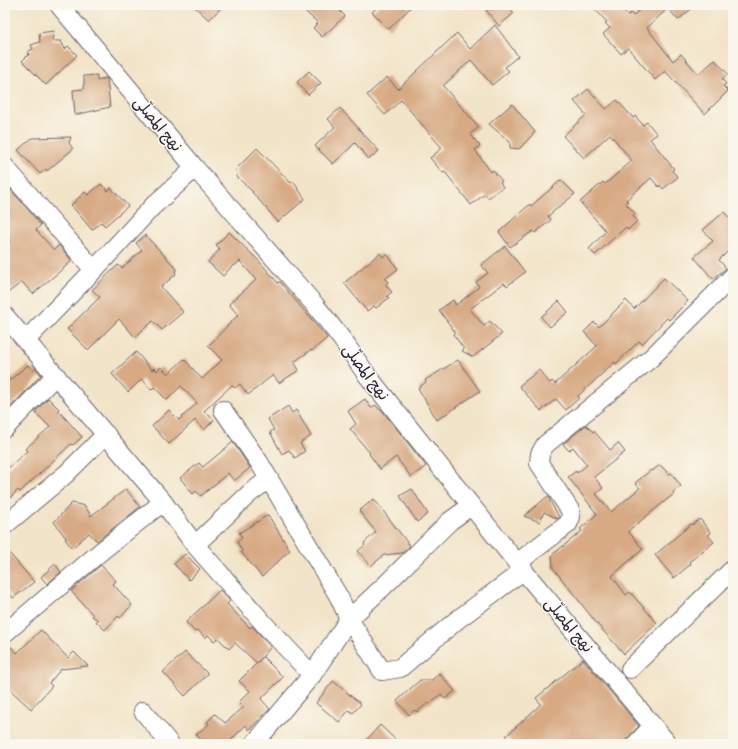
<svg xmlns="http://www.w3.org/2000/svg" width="738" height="749" font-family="Itim,'Playpen Sans Arabic',sans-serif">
<rect width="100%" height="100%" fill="#fbf7ec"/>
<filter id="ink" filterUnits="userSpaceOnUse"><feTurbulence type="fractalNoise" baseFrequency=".025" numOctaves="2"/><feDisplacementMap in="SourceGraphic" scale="8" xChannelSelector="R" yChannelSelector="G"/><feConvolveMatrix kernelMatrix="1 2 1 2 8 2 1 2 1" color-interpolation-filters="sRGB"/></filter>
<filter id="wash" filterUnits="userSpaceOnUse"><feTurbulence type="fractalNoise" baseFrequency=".012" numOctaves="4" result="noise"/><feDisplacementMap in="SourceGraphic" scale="16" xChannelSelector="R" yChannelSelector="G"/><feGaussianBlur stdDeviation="0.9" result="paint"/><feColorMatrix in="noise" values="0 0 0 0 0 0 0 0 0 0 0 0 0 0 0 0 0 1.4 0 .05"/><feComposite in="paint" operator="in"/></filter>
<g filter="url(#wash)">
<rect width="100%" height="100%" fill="#f2e4c8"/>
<g id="blocks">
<g fill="#d7aa84">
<path d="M193 5H224L209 20Z"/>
<path d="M298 5H334L345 16 322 37 313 28 318 23Z"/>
<path d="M380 5H413L389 29 372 12Z"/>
<path d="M493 5H507L514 13 499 26 486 10Z"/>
<path d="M591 5H619L628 15 631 13 633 16 645 5H696L678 20 668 8 647 28 673 61 681 54 698 74 715 60 728 74 722 79 726 84 723 86 728 91 705 114 665 71 655 80 628 48 621 54 603 34 610 28 605 23 607 22Z"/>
<path d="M495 25 518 56 505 67 509 71 492 85 471 60 443 86 479 127 470 134 480 146 475 150 491 172 493 170 502 181 500 182 503 187 488 198 485 194 471 205 445 172 443 173 430 158 442 148 401 100 385 115 367 95 387 77 398 89 457 33 470 49Z"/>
<path d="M54 31 52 41H61L65 49 68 46 77 55 46 85 22 61 29 54 27 52 33 49 31 45 40 42 39 33Z"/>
<path d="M309 71 321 83 308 95 297 82Z"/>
<path d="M97 75V81L106 78 107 79 110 107 75 115 73 90 84 89V76Z"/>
<path d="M588 89 606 109 617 100 633 118 635 116 643 125 647 122 657 134 650 139 674 169 672 171 678 177 663 189 660 185 659 187 651 178 626 200 628 202 626 204 635 213 633 216 637 221 628 230 626 227 595 255 589 249 606 231 580 202 603 182 605 184 632 161 610 134 584 158 563 136 586 115 574 101Z"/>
<path d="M512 104 535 132 519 149 510 148V142L489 124Z"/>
<path d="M340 108 379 151 369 159 355 143 333 164 315 146 335 127 328 119Z"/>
<path d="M71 137 69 143 73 149 47 171 46 169 40 174 18 150 32 138Z"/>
<path d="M257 148 291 183 293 181 305 199 278 222 252 192H253L237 177 236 169Z"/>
<path d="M561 180 575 194 548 216 551 220 535 233 533 231 510 247 499 232 530 204 531 206Z"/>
<path d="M5 183 41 225 36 230 54 250 59 245 72 261 33 294 22 282 5 295V248L12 241 5 233Z"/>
<path d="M101 184 108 191 111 188 128 206 105 226 101 222 92 230 71 205 85 192 88 195Z"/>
<path d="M724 212 733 222V246L719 260 726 268 713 279 694 257 713 241 703 230Z"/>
<path d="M229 232 257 259 278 283 280 282 327 338 312 351 311 350 294 362 299 370 279 383 273 375 248 395 240 384 235 388 232 385 204 411 214 420 204 430 195 420 169 444 152 426 169 410 179 420 197 403 181 386 167 400 154 387 151 390 142 379 128 392 112 374 136 352 152 370 154 368 157 371 161 367 168 374 184 359 202 379 222 360 208 346 238 315 229 304 256 280 240 261 234 266 233 265 223 276 208 262 220 249 216 245Z"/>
<path d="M145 235 177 269 175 272 176 274 161 287 183 312 162 330 153 321 135 337 119 319 88 350 67 329 100 297 92 290 118 265 122 268 142 250 136 243Z"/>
<path d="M505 246 525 272 507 286 504 283 470 309 484 326 490 321 502 334 473 357 462 351 464 349 453 334 455 332 439 310 453 300 456 305 479 287 476 282 488 273 481 265Z"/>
<path d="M380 253 383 257 387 254 398 269 385 279 388 282 386 285 392 292 387 296 389 298 376 308 374 306 367 311 344 283Z"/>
<path d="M664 278 688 301 669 320 667 318 642 344 639 341 616 364 615 362 578 396 579 398 566 410 556 399 541 411 519 386 539 370 550 383 552 381 555 384 597 346 584 332 594 322 599 327 626 300 634 309Z"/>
<path d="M559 301 568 312 550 327 541 317Z"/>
<path d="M458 360 480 391 437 420 418 388 426 382 425 380Z"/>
<path d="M28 365 33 371 36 368 41 375 5 413V384Z"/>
<path d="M48 398 59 409 58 410 82 437 73 445 71 444 20 492 18 490 5 503V471L27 451 25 449 50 427 35 412Z"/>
<path d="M365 399 371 408 375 405 380 410 381 409 426 466 411 477 396 457 380 469 369 454 370 453 350 429 356 424 348 411Z"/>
<path d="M288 406 292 413 296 410 311 436 300 443 305 451 295 458 289 450 282 454 270 432 274 430 268 419Z"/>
<path d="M586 425 593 432 594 431 610 450 618 443 625 452 594 477 603 488 596 494 611 512 640 488 635 483 651 470 652 471 660 465 669 474 671 473 681 486 673 492 674 494 628 531 643 549 612 576 626 595 630 592 657 623 624 654 598 625 553 568 552 555 582 531 580 529 597 514 568 477 576 471 577 473 587 465 573 447 569 451 563 444Z"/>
<path d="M233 442 250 468 234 481 228 473 201 496 196 491 193 494 180 478 199 463 203 467Z"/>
<path d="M126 489 140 507 97 541 89 533 72 548 65 539 66 538 54 522 72 503 85 506 91 516Z"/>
<path d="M412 489 428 514 417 522 400 496Z"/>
<path d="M548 496 550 499V501L559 517 558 519 544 512 540 522 524 516Z"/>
<path d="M374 499 410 546 402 553 384 555 371 566 358 551 365 545 364 543 376 532 359 511Z"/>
<path d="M268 515 290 550 262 577 241 552 242 551 237 542 242 538 239 533Z"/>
<path d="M700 519 711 533 708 535 714 542 689 562 691 564 674 578 655 555 691 524 692 525Z"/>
<path d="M5 548 34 582 13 598 5 588Z"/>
<path d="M185 554 200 569 189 580 174 564Z"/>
<path d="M55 564 61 572 47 584 41 577Z"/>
<path d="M101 565 116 581 113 584 132 605 120 618 118 616 105 630 96 622 98 620 92 616 93 615 71 591Z"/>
<path d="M220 590 230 601 227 604 250 628 252 626 271 647 257 663 235 643 229 649 218 638 214 641 208 635 205 638 198 630 195 632 186 622Z"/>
<path d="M41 630 68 658 74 652 88 666 61 669 49 683 52 686 31 709 5 685V643H7L17 653Z"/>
<path d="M185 652 208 674 185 696 163 672Z"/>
<path d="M263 657 283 677 261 699 270 709 249 730 246 725 227 744H206L196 735 209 724 207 722 215 714 225 723 244 707 239 702 250 691 239 681Z"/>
<path d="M583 659 639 726 622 744H514L506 736 541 704 536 698Z"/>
<path d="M439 673 455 691 445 699 441 694 429 704 428 703 417 712 415 710 409 715 397 701 420 680H432Z"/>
<path d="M333 681 361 704 353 713 349 710 339 722 316 703Z"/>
<path d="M380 725 400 744H363Z"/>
</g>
</g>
</g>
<g filter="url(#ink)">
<use href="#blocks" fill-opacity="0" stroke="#6b666c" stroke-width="1"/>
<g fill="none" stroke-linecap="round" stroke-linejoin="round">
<defs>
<g id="minor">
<path d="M59 5 195 168 315 305 341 338 367 375 517 563 668 744"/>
<path d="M5 167 94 270"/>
<path d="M5 316 163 502 195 545 250 493 269 479 339 597 349 619 382 671 400 668 457 620 524 570"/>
<path d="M26 340 94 270 153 206 195 168"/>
<path d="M223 410 259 462 269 479"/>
<path d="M5 428 56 375"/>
<path d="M5 525 66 474 106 434"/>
<path d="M195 545 266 626 312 675"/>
<path d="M517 563 568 524 571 517 570 510 539 463 540 454 545 445 651 358 733 276"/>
<path d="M5 633 99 553 163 502"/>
<path d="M630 669 733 569"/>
<path d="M143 711 170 744"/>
<path d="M254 744 312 675 349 619 384 586 450 521 471 506"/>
<path d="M636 744 653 726"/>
</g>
</defs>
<use href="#minor" stroke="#6b666c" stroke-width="20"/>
<use href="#minor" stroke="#fff" stroke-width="18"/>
</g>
</g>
<g text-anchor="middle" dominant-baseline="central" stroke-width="3" stroke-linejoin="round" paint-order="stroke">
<g font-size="15" fill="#22223b" stroke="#fbf7ec">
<text transform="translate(158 124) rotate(50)">نهج المصلّى</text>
<text transform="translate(366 372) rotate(53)">نهج المصلّى</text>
<text transform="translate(569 625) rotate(50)">نهج المصلّى</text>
</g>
</g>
<rect width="738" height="749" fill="none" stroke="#fbf7ec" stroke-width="20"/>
</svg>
